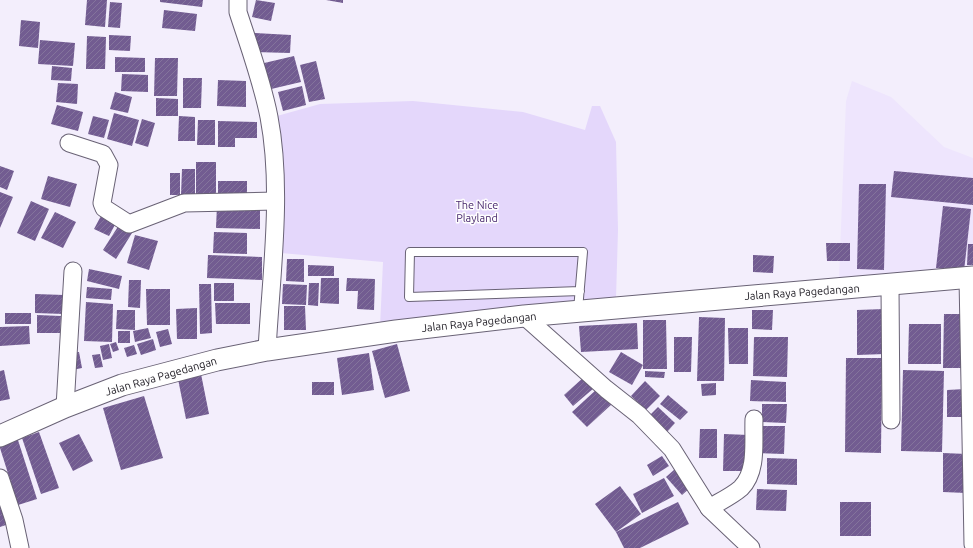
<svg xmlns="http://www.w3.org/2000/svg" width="973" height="548" font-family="Ubuntu,sans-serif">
<defs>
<pattern id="building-hatch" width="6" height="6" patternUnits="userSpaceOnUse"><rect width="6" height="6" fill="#725c91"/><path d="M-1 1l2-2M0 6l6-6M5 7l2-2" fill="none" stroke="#84749c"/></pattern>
</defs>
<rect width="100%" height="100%" fill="#f3eefc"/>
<path fill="#eee5fd" d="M852 81 891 97 944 147 973 158V268L839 278 846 101Z"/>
<path fill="#e4d7fb" d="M413 101 523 112 585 130 592 106H600L616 142 618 230 616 299 380 327 383 262 281 253 277 116 320 104Z"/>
<g fill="url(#building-hatch)">
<path d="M87 0H107L105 27 85 25Z"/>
<path d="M160 0H203L202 7 160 2Z"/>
<path d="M256 0 275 3 271 21 252 17Z"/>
<path d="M326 0H343V3Z"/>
<path d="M110 2 122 3 120 28 108 27Z"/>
<path d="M164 10 197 14 195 31 162 28Z"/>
<path d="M21 20 40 22 38 48 19 46Z"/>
<path d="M255 33 291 35 290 53 254 52Z"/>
<path d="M109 35 131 36 130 51 109 50Z"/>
<path d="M87 36 106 37 105 69H86Z"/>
<path d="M40 40 75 43 73 66 38 64Z"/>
<path d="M294 56 301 82 267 90 260 64Z"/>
<path d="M115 57 145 58V72H115Z"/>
<path d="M155 58H178L177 96H154Z"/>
<path d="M316 61 325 99 309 102 300 65Z"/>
<path d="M52 66 72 68 71 81 51 80Z"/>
<path d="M122 74 148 75V92L121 91Z"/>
<path d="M183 78H202L201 108H183Z"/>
<path d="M218 80 246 81V107L217 106Z"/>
<path d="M58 83 78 84 77 104 56 102Z"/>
<path d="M302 86 306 105 283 111 278 92Z"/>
<path d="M115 92 132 97 128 113 110 109Z"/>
<path d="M156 98 178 99V116H156Z"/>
<path d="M57 105 83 112 78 131 51 124Z"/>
<path d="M114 113 139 120 132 146 107 139Z"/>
<path d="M93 116 109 120 104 138 88 134Z"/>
<path d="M179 116 195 117V141H178Z"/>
<path d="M142 119 155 123 148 147 135 143Z"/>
<path d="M198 120H215V145H197Z"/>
<path d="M218 121 257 122V138H235V147H218Z"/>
<rect x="196" y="162" width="20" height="35"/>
<path d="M0 166 14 171 7 190 0 187Z"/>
<path d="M182 169H195V195H181Z"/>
<path d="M894 171 973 178V205L891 197Z"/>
<rect x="170" y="173" width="10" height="22"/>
<path d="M48 176 77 184 70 207 41 199Z"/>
<rect x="218" y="181" width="29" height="16"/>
<path d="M859 184H886L884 270 857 269Z"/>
<path d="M0 192 13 197 0 228Z"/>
<path d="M31 201 49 209 35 241 17 233Z"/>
<path d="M217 205 260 206V229L216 228Z"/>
<path d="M943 206 971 209 964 271 936 268Z"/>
<path d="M55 212 76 222 63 248 41 238Z"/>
<path d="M102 214 117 221 109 236 94 229Z"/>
<path d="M119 225 132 233 116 259 103 250Z"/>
<path d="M214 232 247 233V254L213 253Z"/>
<path d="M135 235 158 241 149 270 127 263Z"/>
<path d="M826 243H850V261H827Z"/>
<path d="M968 244H973V265H967Z"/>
<path d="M208 255 262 257V280L207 278Z"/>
<path d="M753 255 774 256 773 273 753 272Z"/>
<path d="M287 259H304V282L286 281Z"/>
<path d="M308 265 334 266V276H308Z"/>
<path d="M89 269 122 276 119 289 87 281Z"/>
<path d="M321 278H339V304L320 303Z"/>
<path d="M347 278 375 279 374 310 357 309 358 291H346Z"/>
<path d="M129 280H141L140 308 128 307Z"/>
<rect x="214" y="283" width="20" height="18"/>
<path d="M309 283H319L318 306 308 305Z"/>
<path d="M199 284H211L212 333 200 334Z"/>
<path d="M283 284 307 285 306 305 282 304Z"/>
<path d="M87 287 112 289 111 300 86 298Z"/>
<path d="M146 289H170V325H147Z"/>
<path d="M35 294 64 295V314L35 313Z"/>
<path d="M86 302 113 304 112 342 84 341Z"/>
<path d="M215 303H250V324H216Z"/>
<path d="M284 306H305L306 330H284Z"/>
<path d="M197 308V339H177L176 309Z"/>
<path d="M884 309 885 354 857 355V310Z"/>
<path d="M117 310H135V330L116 329Z"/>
<path d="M752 310H773L772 330 752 329Z"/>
<rect x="5" y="313" width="26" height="11"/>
<path d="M944 314H965V368H943Z"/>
<path d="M37 315 61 316 60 333H37Z"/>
<path d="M699 317 725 318 724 381H697Z"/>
<path d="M643 320H666L667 369H643Z"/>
<path d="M637 323 638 349 581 352 579 326Z"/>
<path d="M909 324H941V364H908Z"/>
<path d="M29 326 30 344 0 346V327Z"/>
<path d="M148 328 151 338 135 342 133 331Z"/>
<path d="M728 328H748V364H729Z"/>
<path d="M168 329 172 344 160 347 156 332Z"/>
<rect x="118" y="331" width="12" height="12"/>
<path d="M674 337H692L691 372H674Z"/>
<path d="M754 337H788L787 377 753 376Z"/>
<path d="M153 339 156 350 141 355 137 344Z"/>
<path d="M116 342 119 350 113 352 110 344Z"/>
<path d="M109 344 112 358 103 360 100 346Z"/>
<path d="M397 344 410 391 385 398 372 351Z"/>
<path d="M134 345 137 354 127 357 124 348Z"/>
<path d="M79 352 82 368 72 370 70 353Z"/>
<path d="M621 352 643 365 632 385 609 372Z"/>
<path d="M369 353 374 390 342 395 337 358Z"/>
<path d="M100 354 103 367 95 368 92 355Z"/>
<path d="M846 358H882L881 453 845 452Z"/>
<path d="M200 369 209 414 186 419 177 374Z"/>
<path d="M4 370 10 399 0 401V371Z"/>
<path d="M903 370 944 371 942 452 901 451Z"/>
<path d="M645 371 665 372 664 378 645 377Z"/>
<path d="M584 377 594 388 573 406 564 395Z"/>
<path d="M751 380 786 382V402L750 401Z"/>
<path d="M645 381 660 396 646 410 631 396Z"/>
<rect x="312" y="382" width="22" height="13"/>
<path d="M716 383V395L702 396 701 384Z"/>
<path d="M597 389 612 404 587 427 572 412Z"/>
<path d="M965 389V417H947V390Z"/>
<path d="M668 395 688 412 680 420 660 404Z"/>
<path d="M144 396 163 458 121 470 103 408Z"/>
<path d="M762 404H787L786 423 762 422Z"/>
<path d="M658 407 675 423 667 432 650 415Z"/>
<path d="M756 426H785L784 454 755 453Z"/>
<path d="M700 429H717V458H699Z"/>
<path d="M39 432 59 488 41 494 22 438Z"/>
<path d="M16 434 37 499 18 505 0 448V440Z"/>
<path d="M79 434 93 461 73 471 59 443Z"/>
<path d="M724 434 749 435 748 471H723Z"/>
<path d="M943 453 967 454 966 493 943 492Z"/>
<path d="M662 456 669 466 653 476 647 465Z"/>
<path d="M767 458 797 459V485L767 484Z"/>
<path d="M675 469 691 487 682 495 666 477Z"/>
<path d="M664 478 674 496 642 513 633 494Z"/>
<path d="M620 486 641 514 616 532 595 504Z"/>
<path d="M757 489 787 490 786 511 756 510Z"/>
<path d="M678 502 689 524 640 548H624L616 532Z"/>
<rect x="840" y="502" width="31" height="34"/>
<path d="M0 505 12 523 0 527Z"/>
</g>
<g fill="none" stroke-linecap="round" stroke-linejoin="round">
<defs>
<path id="service" d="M578 310 583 252H410L409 297 580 291"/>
<g id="minor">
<path d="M238 0V12C249 46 262 81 269 117 283 190 271 275 267 350"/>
<path d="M69 143 103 154 109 165 102 203 104 208 129 224 184 203 275 201"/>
<path d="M968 278 973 544"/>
<path d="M890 286 891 420"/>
<path d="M524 316 606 389 639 415 672 449 709 508 751 548"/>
<path d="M65 407 73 271"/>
<path d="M0 478 14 520 20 548"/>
<path d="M709 508C719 502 732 496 741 488 758 471 753 441 754 419"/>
</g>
<path id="tertiary" d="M0 436 65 407 122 385 217 360 267 350 396 331 524 316 973 277"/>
</defs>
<use href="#service" stroke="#696275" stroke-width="10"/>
<use href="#minor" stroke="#696275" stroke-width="19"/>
<use href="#tertiary" stroke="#696275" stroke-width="23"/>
<use href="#service" stroke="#fff" stroke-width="8"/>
<use href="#minor" stroke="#fff" stroke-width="17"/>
<use href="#tertiary" stroke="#fff" stroke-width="21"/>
</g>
<g text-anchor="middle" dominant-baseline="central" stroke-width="3" stroke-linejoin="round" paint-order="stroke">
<g font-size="11" fill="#4a2a6f" stroke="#fefefe">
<text x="477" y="205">The Nice<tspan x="477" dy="13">Playland</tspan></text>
</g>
<g font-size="11" fill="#1c1921" stroke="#fefefe">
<text transform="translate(802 292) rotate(-4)">Jalan Raya Pagedangan</text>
<text transform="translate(479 322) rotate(-6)">Jalan Raya Pagedangan</text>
<text transform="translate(161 376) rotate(-16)">Jalan Raya Pagedangan</text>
</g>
</g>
</svg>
